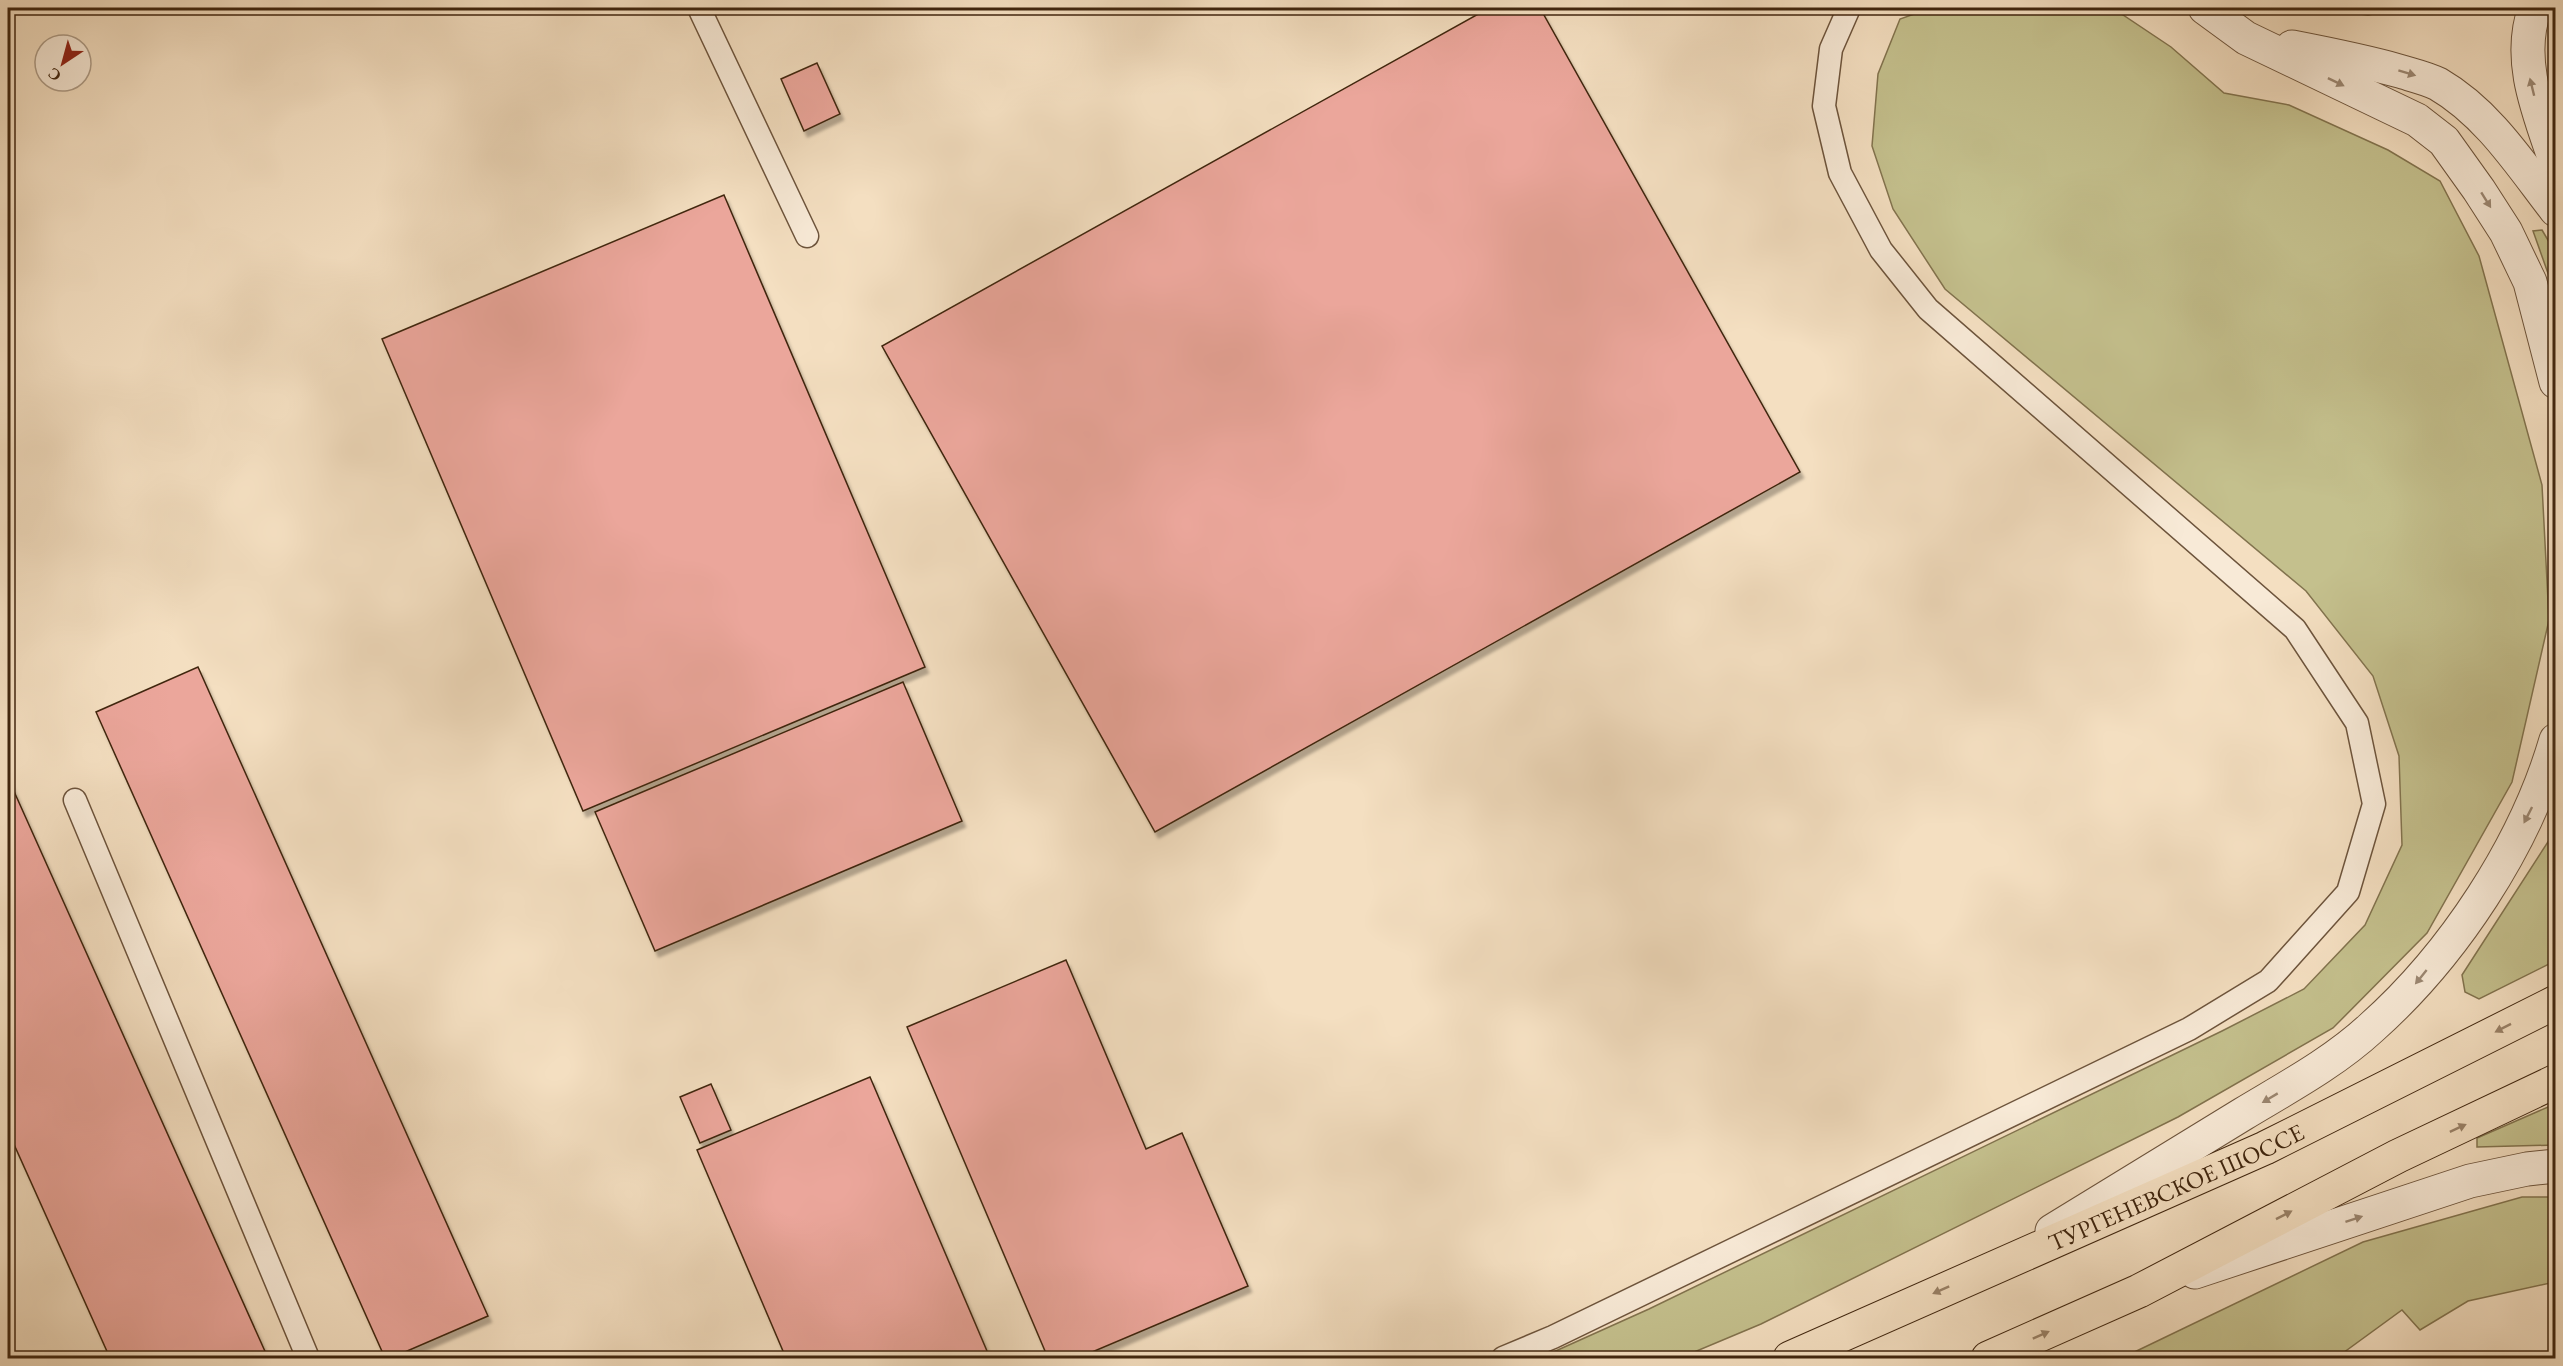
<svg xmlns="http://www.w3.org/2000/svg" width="2563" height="1366" font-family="'EB Garamond',serif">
<defs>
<filter id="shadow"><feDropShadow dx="3.5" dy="6" stdDeviation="1.5" flood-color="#0004"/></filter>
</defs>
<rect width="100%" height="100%" fill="#f4dfc1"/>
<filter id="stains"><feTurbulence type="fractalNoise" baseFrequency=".00333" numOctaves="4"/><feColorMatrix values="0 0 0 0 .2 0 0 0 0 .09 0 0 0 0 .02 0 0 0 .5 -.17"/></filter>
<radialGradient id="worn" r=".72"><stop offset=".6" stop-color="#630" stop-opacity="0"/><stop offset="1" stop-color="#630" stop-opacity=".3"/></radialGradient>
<g fill="#c4c08d" stroke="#82734e" stroke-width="1.5">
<path d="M1931 8H2105L2117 11 2171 47 2224 93 2289 105 2388 150 2440 181 2479 256 2542 485 2549 620 2512 782 2427 933 2333 1028 2178 1117 1761 1324 1680 1358H1540L1649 1309 2222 1031 2304 989 2365 925 2402 845 2399 756 2373 676 2306 591 1945 289 1893 209 1872 146 1878 74 1900 19Z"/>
<path d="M2309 8H2408L2368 15Z"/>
<path d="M2542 230 2555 252V293L2533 231Z"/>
<path d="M2555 831V961L2479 999 2465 992 2462 975Z"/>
<path d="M2555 1104V1145L2477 1147V1138Z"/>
<path d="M2522 1197H2555V1282L2468 1301 2420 1330 2402 1310 2336 1358H2122L2363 1242Z"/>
</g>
<g fill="#eba69b" stroke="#40260f" stroke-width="1.5" filter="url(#shadow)">
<path d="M1489 8H1540L1800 472 1155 832 882 346Z"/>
<path d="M817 63 840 114 804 131 781 79Z"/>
<path d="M724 195 925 667 583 811 382 339Z"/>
<path d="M198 667 488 1316 391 1358H385L96 712Z"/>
<path d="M903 682 962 821 655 951 595 812Z"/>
<path d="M8 778 268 1358H110L8 1131Z"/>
<path d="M1066 960 1146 1149 1182 1133 1248 1286 1078 1358H1048L907 1027Z"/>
<path d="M870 1077 990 1358H786L697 1150Z"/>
<path d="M711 1084 731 1130 700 1143 680 1097Z"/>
</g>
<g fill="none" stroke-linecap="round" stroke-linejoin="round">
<defs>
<g id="service">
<path d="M699 8 807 236"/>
<path d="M75 800 308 1358"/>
<path d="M1503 1358 1553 1337 2189 1029 2268 981 2348 892 2374 804 2357 723 2295 629 1928 309 1881 250 1840 173 1824 106 1831 49 1849 8"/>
</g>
<g id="minor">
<path d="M2205 8 2246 38 2417 120 2444 141 2479 190 2506 232 2530 282 2556 382"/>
<path d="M2535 8C2516 60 2539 113 2556 163"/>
<path d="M2292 47C2328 54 2364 61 2399 71 2412 75 2426 78 2438 84 2488 113 2521 165 2556 210"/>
<path d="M2052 1231C2116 1192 2179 1153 2243 1114 2286 1088 2333 1063 2371 1028 2453 955 2525 846 2556 740"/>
<path d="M2195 1272 2470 1181 2527 1169 2556 1166"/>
</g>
<g id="trunk">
<path id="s1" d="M1790 1358 2265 1148 2556 1002"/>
<path d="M1988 1358 2139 1291 2398 1156 2556 1081"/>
</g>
</defs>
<use href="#service" stroke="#6d543c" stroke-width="25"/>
<use href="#minor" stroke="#6d543c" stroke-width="35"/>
<use href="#trunk" stroke="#40260f" stroke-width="35"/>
<use href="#service" stroke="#f8ead7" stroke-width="22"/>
<use href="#minor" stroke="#f8ead7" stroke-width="33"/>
<use href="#trunk" stroke="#f4dfc1" stroke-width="33"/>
</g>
<defs><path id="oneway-solid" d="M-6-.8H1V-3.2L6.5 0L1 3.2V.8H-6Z" transform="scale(1.5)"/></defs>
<g fill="#9c8873">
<use href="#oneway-solid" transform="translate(2407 73) rotate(17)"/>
<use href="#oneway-solid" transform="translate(2336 82) rotate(26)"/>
<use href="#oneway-solid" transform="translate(2532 87) rotate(-104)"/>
<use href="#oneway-solid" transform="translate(2486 200) rotate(58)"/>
<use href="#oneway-solid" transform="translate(2528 815) rotate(117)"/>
<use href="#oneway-solid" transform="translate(2421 977) rotate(129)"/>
<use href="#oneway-solid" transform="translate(2270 1098) rotate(149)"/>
<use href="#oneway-solid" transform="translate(2354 1219) rotate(-18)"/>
</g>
<g fill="#9a8268">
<use href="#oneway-solid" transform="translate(2503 1028) rotate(153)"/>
<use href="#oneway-solid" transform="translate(2458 1128) rotate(-25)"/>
<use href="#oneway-solid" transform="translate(2284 1215) rotate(-27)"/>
<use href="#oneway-solid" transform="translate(1941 1290) rotate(156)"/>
<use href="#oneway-solid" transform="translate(2041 1335) rotate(-24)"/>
</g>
<g text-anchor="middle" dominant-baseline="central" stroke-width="5" stroke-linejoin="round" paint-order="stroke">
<g font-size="24" fill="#40260f" stroke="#f8ead7">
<text stroke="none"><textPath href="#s1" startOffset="422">ТУРГЕНЕВСКОЕ ШОССЕ</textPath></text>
</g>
</g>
<rect width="2563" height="1366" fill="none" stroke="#f4dfc1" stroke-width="30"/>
<rect x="9" y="9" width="2545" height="1348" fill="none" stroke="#40260f" stroke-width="3"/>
<rect x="15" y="15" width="2533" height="1336" fill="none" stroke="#40260f" stroke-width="1.5"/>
<g transform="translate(63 63) rotate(216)"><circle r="28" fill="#f8ead7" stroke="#ae9c87" stroke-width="1.5"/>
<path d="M0-4.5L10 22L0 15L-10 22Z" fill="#8f2418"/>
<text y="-9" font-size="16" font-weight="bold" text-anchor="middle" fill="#40260f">С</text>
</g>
<rect width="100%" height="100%" filter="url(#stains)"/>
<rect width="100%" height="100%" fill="url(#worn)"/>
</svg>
